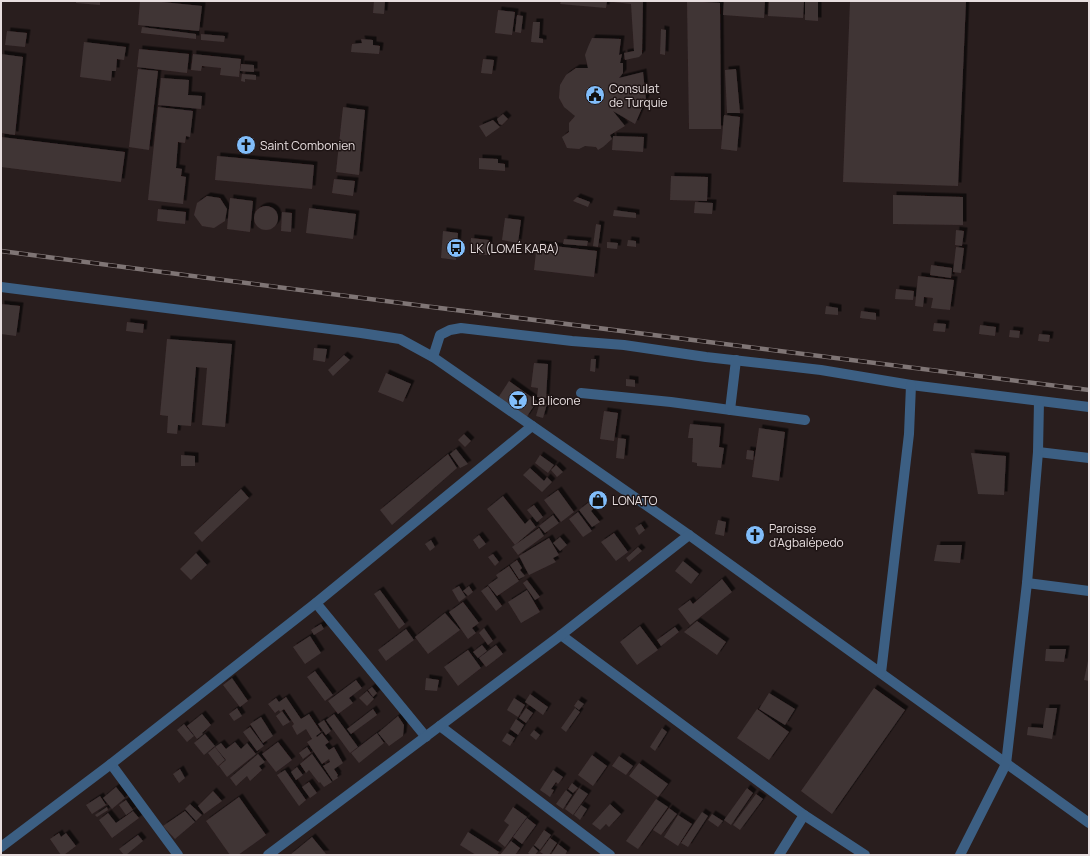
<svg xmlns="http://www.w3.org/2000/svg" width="1090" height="856" font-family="Manrope,sans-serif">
<defs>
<filter id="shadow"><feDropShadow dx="3.5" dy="-3.5" stdDeviation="0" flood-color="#0009"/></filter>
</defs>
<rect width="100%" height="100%" fill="#291e1e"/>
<g fill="#413435" filter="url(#shadow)">
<path d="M76 1H100V5L76 3Z"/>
<path d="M140 1H152L202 6 199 31 138 25Z"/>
<path d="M374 1H385L384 14 373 13Z"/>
<path d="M561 1H607L606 8 560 4Z"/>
<path d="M613 1H643L642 54 639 57 625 60 624 53 634 51 631 4 613 2Z"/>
<path d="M687 1 720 3 721 129H689Z"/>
<path d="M724 1H765L764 18 723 15Z"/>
<path d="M769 1H804L803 18 768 16Z"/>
<path d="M805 1H818V21L805 20Z"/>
<path d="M850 1H966L958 186 843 182Z"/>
<path d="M498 10 515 12 512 35 495 33Z"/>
<path d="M517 15 523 16 521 33 515 32Z"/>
<path d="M533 22H540L539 38 543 39V43L531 42Z"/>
<path d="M142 27 196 34V39L141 33Z"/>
<path d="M661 29 666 30 665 55 660 54Z"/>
<path d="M7 31 27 33 25 47 5 45Z"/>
<path d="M201 34 225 36 224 42 201 40Z"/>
<path d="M592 38 621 39 619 55 622 54 620 63H623V73L619 78 643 72 646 99 635 124 613 111 625 126 610 135 612 139 603 147 598 150 596 147 585 146 579 149 567 148 562 137 569 132V123L575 116 564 107 559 98 560 85 566 75 576 68H588L585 55 588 47Z"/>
<path d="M361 39 373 40V45L380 46 379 54 351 52 352 44 362 43Z"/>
<path d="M84 42 126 47 124 60 117 59 116 71H112L111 81 80 77Z"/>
<path d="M139 49 189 54 187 73 137 67Z"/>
<path d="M1 54 23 57 15 135 1 133Z"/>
<path d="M193 54 241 59 239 77 220 75 221 68 202 66 201 71 191 70Z"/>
<path d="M483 59 494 60 492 74 481 73Z"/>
<path d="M241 64 254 65V72L240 71Z"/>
<path d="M138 69 158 71 149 150 129 147Z"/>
<path d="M736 69 740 113H727L725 70Z"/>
<path d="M242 74 256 75V80L245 79V82L241 81Z"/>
<path d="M161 78 189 80 188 95 202 96 201 109 158 105Z"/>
<path d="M158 107 193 111 190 137 186 136 185 143 178 142 176 168 182 169 181 176 186 177 183 204 148 200Z"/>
<path d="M343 107 365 110 359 175 336 172Z"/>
<path d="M503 114 508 119 502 125 499 124 497 119Z"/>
<path d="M724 115 740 117 737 151 721 149Z"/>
<path d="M493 120 500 127 486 137 479 126Z"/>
<path d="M613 136 644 137 643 152 612 150Z"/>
<path d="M1 137 125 152 121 182 1 167Z"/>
<path d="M217 156 314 165 312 189 215 180Z"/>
<path d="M479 158 498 159V163L505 164V171L479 169Z"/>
<path d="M671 176 708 177 707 201 670 200Z"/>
<path d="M334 179 355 181 353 196 332 193Z"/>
<path d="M893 195 963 197V225L893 224Z"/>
<path d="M207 196 220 198 227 209 225 221 214 228 202 226 194 215 197 203Z"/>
<path d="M577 197 590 202 588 207 573 201Z"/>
<path d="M230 198 253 201 250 232 227 229Z"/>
<path d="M695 202 713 203 712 214 694 213Z"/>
<circle cx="266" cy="218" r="12"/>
<path d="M309 208 356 214 353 239 306 233Z"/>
<path d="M158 209 186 212 185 224 157 221Z"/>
<path d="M614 210 636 213V218L613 216Z"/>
<path d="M282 212 292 213 291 232 281 231Z"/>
<path d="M505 218 521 220 518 243 502 240Z"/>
<path d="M596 224 601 225 598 247 593 246Z"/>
<path d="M956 230 964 231 962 246 955 245Z"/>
<path d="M443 231 458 233 456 260 441 258Z"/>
<path d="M471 238 489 240 488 255 470 254Z"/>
<path d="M564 239 588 241 587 246 563 244Z"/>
<path d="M628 240 636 241V247L627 246Z"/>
<path d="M607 242 618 243 617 249 607 248Z"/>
<path d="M537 244 597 251 594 277 534 270Z"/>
<path d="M956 247 964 248 961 273 953 272Z"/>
<path d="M931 265 952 268 951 278 930 275Z"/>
<path d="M918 276 954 280 950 310 931 308 933 298 924 297 923 307 915 306Z"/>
<path d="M896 289 914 291 913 300 895 299Z"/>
<path d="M1 304 20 306 16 336 1 334Z"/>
<path d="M826 306 838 308V315L825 314Z"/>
<path d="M861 311 876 313V320L860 318Z"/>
<path d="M127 322 144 324 143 333 126 331Z"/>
<path d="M934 323 946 324 945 332 933 331Z"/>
<path d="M980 325 996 327 995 336 979 334Z"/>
<path d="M1010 330 1020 331 1019 338 1009 337Z"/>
<path d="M1039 334 1050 335 1049 342 1038 341Z"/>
<path d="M167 339 232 344 225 427 202 425 207 368 196 367 191 426 178 425 177 434 167 433 168 416 160 415Z"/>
<path d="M314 348 327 349 325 362 313 360Z"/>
<path d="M344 355 350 360 333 376 328 370Z"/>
<path d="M591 359H596L595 372 590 371Z"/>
<path d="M534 363 548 364 546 398 537 397 538 388 531 387Z"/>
<path d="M386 373 411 384 403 402 378 392Z"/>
<path d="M626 379 635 380V387L626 386Z"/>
<path d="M509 381 537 401 526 418 498 398Z"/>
<path d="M540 402 547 404 543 418 536 416Z"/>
<path d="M604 411 618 413 614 441 600 439Z"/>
<path d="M690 424 721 427 719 447 724 448 721 468 697 466V463L692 462 693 438H688Z"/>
<path d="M759 428 785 432 779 481 752 477Z"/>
<path d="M464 434 471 441 465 447 458 440Z"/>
<path d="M618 438 626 439 624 459 616 458Z"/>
<path d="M456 449 468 464 460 468 450 454Z"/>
<path d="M747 450 754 451 753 460 746 459Z"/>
<path d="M971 453 1006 456 1004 495 978 494Z"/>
<path d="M448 454 457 468 392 525 380 510Z"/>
<path d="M181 455 195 456V466H181Z"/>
<path d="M540 455 554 465 548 473 535 463Z"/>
<path d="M556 465 563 472 557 477 551 470Z"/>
<path d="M530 468 544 481 547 477 552 482 542 492 523 475Z"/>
<path d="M241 489 249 498 202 542 194 533Z"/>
<path d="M558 490 574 512 561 522 544 500Z"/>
<path d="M503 496 525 524 530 519 536 527 515 545 487 509Z"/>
<path d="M593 499 597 505 591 511 600 522 592 527 579 510Z"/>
<path d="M534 505 543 517 537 522 527 510Z"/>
<path d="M578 512 592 531 583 537 569 519Z"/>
<path d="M553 515 559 523 545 533 539 526Z"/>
<path d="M718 520 726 522 724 536 715 534Z"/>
<path d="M641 524 645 530 639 535 635 528Z"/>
<path d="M539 528 544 536 518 555 512 547Z"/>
<path d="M614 533 628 552 616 561 601 542Z"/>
<path d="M479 535 486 544 479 549 473 540Z"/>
<path d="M560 537 567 545 560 551 553 543Z"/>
<path d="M549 538 559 555 553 558 556 562 529 575 519 556Z"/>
<path d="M431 540 435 547 430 551 425 544Z"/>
<path d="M937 545H962L960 563 934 561Z"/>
<path d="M638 547 642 551 629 562 626 558Z"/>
<path d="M196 553 207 565 191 580 180 569Z"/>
<path d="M493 554 499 562 495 566 488 557Z"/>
<path d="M517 560 522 568 520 570 525 576 519 579 510 565Z"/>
<path d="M683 561 699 574 691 584 675 571Z"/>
<path d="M509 566 519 581 497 596 488 585 498 578 496 575Z"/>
<path d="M722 579 732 592 690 625 678 609 690 600 693 604Z"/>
<path d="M527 580 540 597 535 600 523 583Z"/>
<path d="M459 586 466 597 459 602 452 590Z"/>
<path d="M469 586 473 592 468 596 463 591Z"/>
<path d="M488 586 502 606 496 611 481 591Z"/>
<path d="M380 590 405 624 399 629 374 594Z"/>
<path d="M527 590 540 612 521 623 508 602Z"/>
<path d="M463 602 479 623 472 628 476 633 468 639 449 612Z"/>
<path d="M445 613 460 630 428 654 415 637Z"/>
<path d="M697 621 726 642 717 655 684 632Z"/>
<path d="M321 624 324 629 314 635 311 630Z"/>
<path d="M640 626 658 650 637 665 620 642Z"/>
<path d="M675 627 679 632 661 646 657 640Z"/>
<path d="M484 628 493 641 488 645 479 633Z"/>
<path d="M406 629 414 640 386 661 378 650Z"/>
<path d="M310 636 321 653 305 664 293 647Z"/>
<path d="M482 645 487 651 478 658 473 652Z"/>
<path d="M496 645 503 654 486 667 479 658Z"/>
<path d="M1046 649H1066L1064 662 1045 661Z"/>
<path d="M468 650 481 668 458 686 444 667Z"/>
<path d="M1088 661H1089V681L1084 680Z"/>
<path d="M315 671 333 695 325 701 307 677Z"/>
<path d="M232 678 248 701 240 707 223 685Z"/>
<path d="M426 678 439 680 437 691 425 690Z"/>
<path d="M356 680 362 688 349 698 353 703 338 714 328 701Z"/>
<path d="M372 687 377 693 373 697 368 690Z"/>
<path d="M874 688 905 710 832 814 801 791Z"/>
<path d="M367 691 374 699 367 706 359 698Z"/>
<path d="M769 693 795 709 785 725 759 709Z"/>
<path d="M530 694 548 707 543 715 525 702Z"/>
<path d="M286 697 301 719 309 714 321 732 316 736 317 737 322 733 329 742 325 745 329 750 334 747 343 763 334 769 338 775 337 776 338 778 333 781 323 766 330 762 329 759 322 764 307 742 312 739 306 729 297 735 292 726 294 724 284 709 280 712 279 710 275 713 268 704 276 698 279 702Z"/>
<path d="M514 698 525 705 518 717 507 710Z"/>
<path d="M578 700 584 704 579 710 574 706Z"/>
<path d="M237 708 242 716 234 721 229 714Z"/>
<path d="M526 708 533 713 526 723 519 718Z"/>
<path d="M575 708 580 712 566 732 561 728Z"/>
<path d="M1046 708H1057L1052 739 1027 735 1028 727 1043 728Z"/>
<path d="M373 709 377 715 351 734 347 729Z"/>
<path d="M757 709 789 732 769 760 737 738Z"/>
<path d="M282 711 290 722 283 726 276 716Z"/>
<path d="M202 714 211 725 202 733 203 734 197 739 187 726Z"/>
<path d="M334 714 358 747 350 753 326 720Z"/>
<path d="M398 716 404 725 403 736 389 746 378 733Z"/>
<path d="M261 717 273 736 263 743 250 724Z"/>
<path d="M516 719 524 725 518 735 510 729Z"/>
<path d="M324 720 331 731 326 735 318 724Z"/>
<path d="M184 724 194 736 187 742 177 730Z"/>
<path d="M250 727 264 746 257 751 243 732Z"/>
<path d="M662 728 667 732 655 751 650 747Z"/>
<path d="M534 730 540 735 536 740 530 735Z"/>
<path d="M377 733 384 743 359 763 351 753Z"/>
<path d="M507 733 515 738 510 746 502 741Z"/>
<path d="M205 734 215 746 204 755 194 743Z"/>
<path d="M235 742 241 749 247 743 256 754 227 777 219 766 226 760 215 747 221 743 226 749Z"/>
<path d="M278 742 292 760 276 772 262 754Z"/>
<path d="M215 747 225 760 218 766 208 753Z"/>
<path d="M307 747 311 753 303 759 299 753Z"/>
<path d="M258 754 265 762 259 766 262 770 250 781 247 776 236 786 230 778Z"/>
<path d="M312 754 332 782 324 787 320 782 319 783 309 770 306 773 300 764Z"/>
<path d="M592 755 607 766 593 786 578 775Z"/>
<path d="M619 756 633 766 626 775 612 766Z"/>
<path d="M639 763 668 784 658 797 629 776Z"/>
<path d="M297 767 303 775 296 780 291 772Z"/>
<path d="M180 769 185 778 179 783 173 774Z"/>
<path d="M285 770 306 800 299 806 277 775Z"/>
<path d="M553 770 563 777 558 784 556 782 551 789 554 790 550 797 540 790Z"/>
<path d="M309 782 317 793 310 798 302 787Z"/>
<path d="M572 783 578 788 573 793 568 789Z"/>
<path d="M116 787 125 798 112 809 103 798Z"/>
<path d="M579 788 588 794 573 815 565 809Z"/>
<path d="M747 788 753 793 731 825 724 820Z"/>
<path d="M566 790 572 795 563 809 556 804Z"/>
<path d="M213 791 222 801 204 814 198 806Z"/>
<path d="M756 794 763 799 740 830 733 825Z"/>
<path d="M100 796 106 805 92 814 86 805Z"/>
<path d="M239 797 266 835 238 855H230L206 821Z"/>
<path d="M656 799 668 807 638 849 626 841Z"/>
<path d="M126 800 133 810 126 815 119 805Z"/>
<path d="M190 804 202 815 196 821 185 809Z"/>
<path d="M610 804 621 814 609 827 606 824 600 830 592 824Z"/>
<path d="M581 805 587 809 580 820 574 815Z"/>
<path d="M107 807 108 810 97 817 95 815Z"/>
<path d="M513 807 527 817 505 847 498 841 509 825 504 821Z"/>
<path d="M669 808 677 814 661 835 653 830Z"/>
<path d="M133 811 139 818 112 838 99 820 108 813 116 823Z"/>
<path d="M185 811 195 822 175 839 163 826Z"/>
<path d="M702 812 708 816 688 847 681 843Z"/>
<path d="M712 814 723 821 718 827 708 820Z"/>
<path d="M678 815 692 824 678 846 664 837Z"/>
<path d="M527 818 536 825 522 844 513 837Z"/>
<path d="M544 830 551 835 540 850 534 845Z"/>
<path d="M468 832 499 852 497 855H476L460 845Z"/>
<path d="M59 833 61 837 66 833 76 846 64 855H61L50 839Z"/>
<path d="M138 835 143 841 126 855H124L119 849Z"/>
<path d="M312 837 326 854 290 855Z"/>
<path d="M550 838 557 843 549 855H545L540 852Z"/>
<path d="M511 841 520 848 515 855H500Z"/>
<path d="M558 844 567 851 565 855H551Z"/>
<path d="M533 846 538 851 535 855H531L528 853Z"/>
</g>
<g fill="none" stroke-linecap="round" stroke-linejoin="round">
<g stroke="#3c5f83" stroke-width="10">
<path d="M1 287 361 333 400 339 433 357 689 535 1089 823"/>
<path d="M433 357 440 335 450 330 461 328 572 341 624 345 706 357 821 370 911 385 1089 407"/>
<path d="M581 393 671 402 805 420"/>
<path d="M730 410 736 360"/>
<path d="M1038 452 1089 458"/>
<path d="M1027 583 1089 591"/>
<path d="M316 603 426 737"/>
<path d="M561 635 804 815 865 855"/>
<path d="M881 673 909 434 911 385"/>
<path d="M440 726 610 855"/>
<path d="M111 764 178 855"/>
<path d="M1 847 111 764 316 603 532 426"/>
<path d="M268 855 561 635 689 535"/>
<path d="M779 855 804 815"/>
<path d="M960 855 1006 764 1027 583 1038 452 1039 401"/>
</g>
<defs>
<path id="rail" d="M1 251 424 306 1089 390"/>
</defs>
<use href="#rail" stroke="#7f7575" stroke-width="4.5"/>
<use href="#rail" stroke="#1f1515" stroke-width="3" stroke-dasharray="9" stroke-linecap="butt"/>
</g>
<defs>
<symbol id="civic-disc" viewBox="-11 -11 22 22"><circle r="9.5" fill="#81bdfa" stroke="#1f1515"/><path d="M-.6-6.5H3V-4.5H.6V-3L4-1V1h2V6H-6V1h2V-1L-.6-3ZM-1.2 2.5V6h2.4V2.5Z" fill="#111"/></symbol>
<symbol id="church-disc" viewBox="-11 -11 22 22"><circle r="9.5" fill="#81bdfa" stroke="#1f1515"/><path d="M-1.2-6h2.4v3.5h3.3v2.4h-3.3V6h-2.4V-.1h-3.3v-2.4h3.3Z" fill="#111"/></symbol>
<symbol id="bus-disc" viewBox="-11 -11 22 22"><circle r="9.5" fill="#81bdfa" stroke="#1f1515"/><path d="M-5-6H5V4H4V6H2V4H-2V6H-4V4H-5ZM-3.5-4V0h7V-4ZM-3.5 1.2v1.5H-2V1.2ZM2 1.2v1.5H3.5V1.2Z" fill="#111"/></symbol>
<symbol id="bar-disc" viewBox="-11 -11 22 22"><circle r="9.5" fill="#81bdfa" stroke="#1f1515"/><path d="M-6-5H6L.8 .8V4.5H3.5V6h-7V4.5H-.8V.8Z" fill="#111"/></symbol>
<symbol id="shop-disc" viewBox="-11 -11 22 22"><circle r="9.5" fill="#81bdfa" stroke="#1f1515"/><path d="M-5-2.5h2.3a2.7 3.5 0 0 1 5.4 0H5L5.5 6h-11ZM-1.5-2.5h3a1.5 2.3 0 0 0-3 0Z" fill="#111"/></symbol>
</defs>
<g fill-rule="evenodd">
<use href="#civic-disc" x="584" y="84" width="22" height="22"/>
<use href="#church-disc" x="235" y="134" width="22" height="22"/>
<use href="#bus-disc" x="445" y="237" width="22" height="22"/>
<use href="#bar-disc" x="507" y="389" width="22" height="22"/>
<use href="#shop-disc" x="587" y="489" width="22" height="22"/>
<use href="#church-disc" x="744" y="524" width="22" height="22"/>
</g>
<g text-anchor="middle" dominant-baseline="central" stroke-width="3" stroke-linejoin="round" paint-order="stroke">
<g font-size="12" fill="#e7dedf" stroke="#1f1515" text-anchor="start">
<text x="609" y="88">Consulat<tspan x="609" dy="14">de Turquie</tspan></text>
<text x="260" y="145">Saint Combonien</text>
<text x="470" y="248">LK (LOMÉ KARA)</text>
<text x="532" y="400">La licone</text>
<text x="612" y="500">LONATO</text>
<text x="769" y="528">Paroisse<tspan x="769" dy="14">d'Agbalépedo</tspan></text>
</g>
</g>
<rect width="1090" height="856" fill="none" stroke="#e7dedf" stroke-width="4"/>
</svg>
